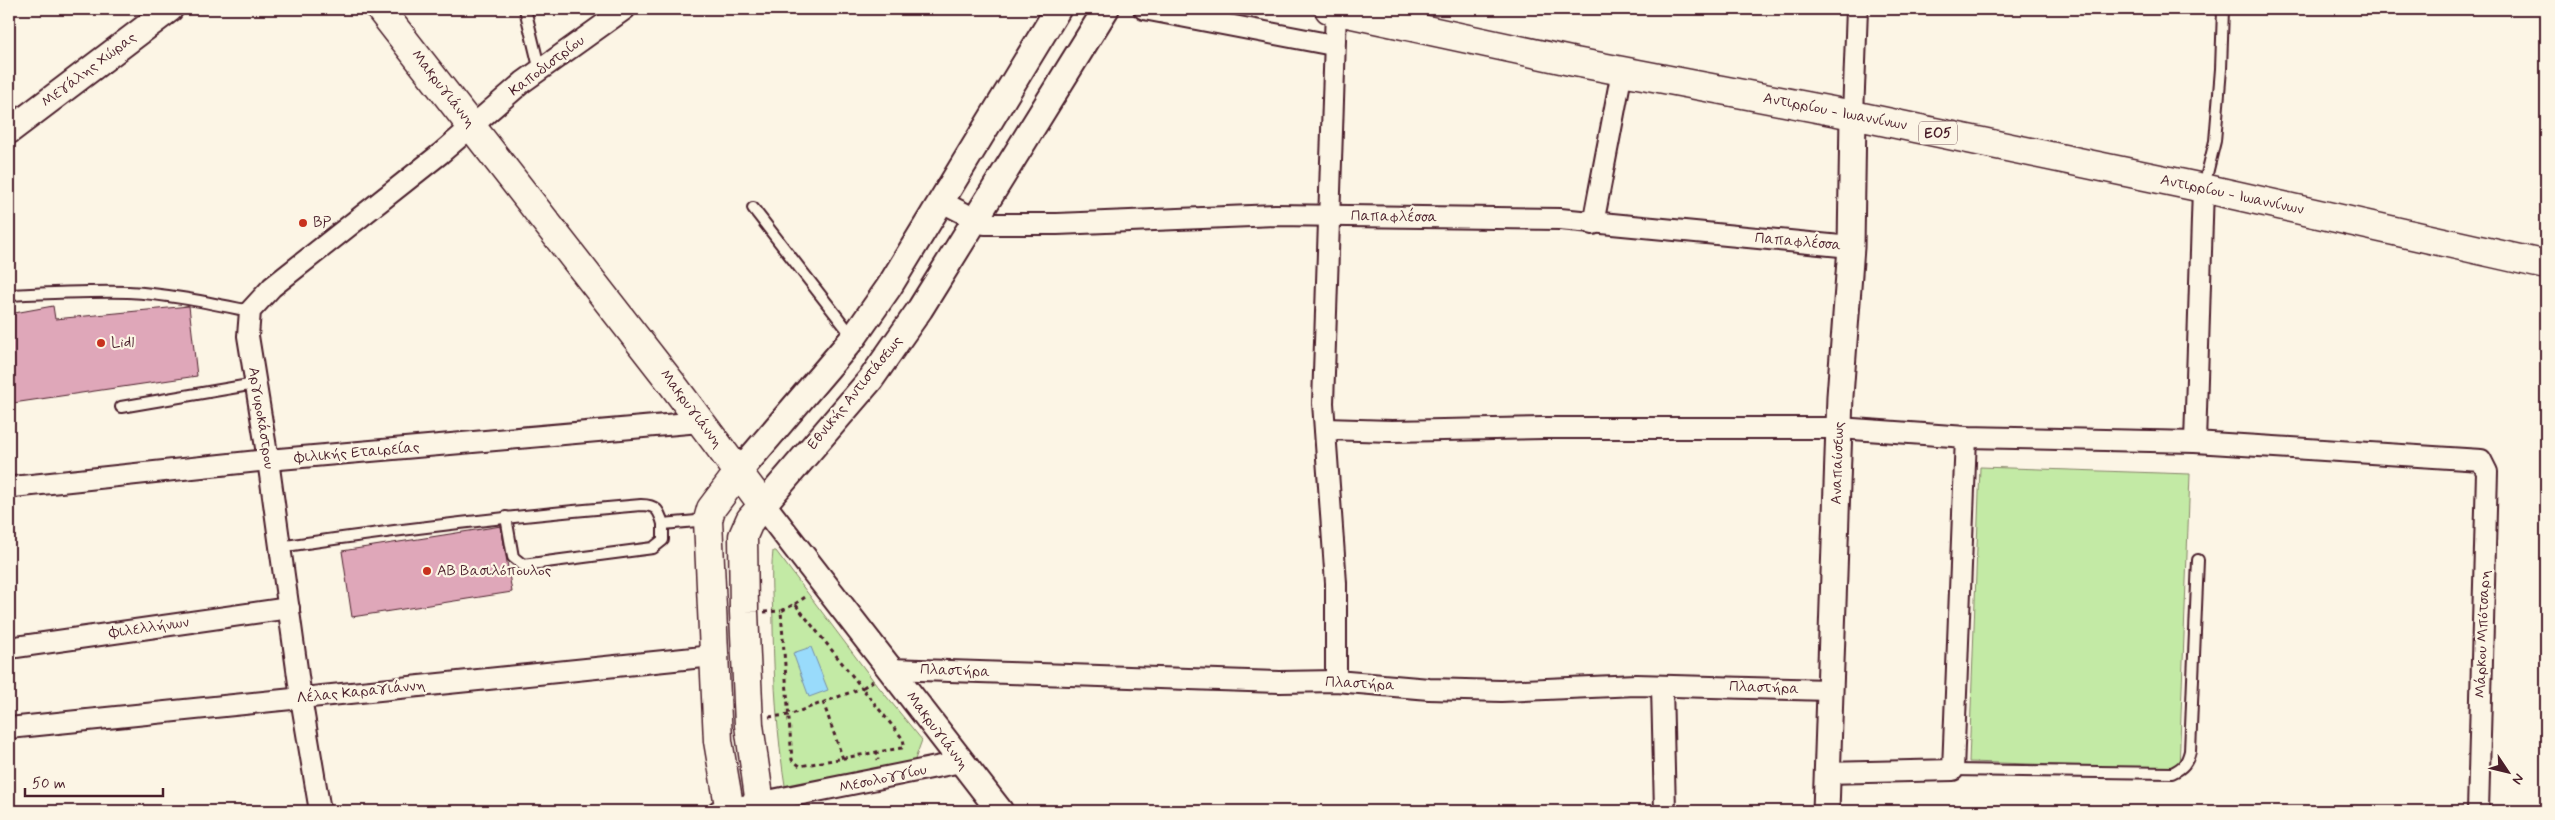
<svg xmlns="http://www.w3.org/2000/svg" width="2555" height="820" font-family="Mynerve,sans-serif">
<rect width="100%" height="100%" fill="#fcf5e5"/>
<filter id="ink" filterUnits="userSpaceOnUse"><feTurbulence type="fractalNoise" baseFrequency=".02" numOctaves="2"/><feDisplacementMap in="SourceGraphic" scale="10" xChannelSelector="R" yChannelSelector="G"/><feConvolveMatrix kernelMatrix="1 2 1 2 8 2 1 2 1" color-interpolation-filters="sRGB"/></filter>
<g filter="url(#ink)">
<g fill="#c3eaa5" stroke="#868468">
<path d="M1980 467 2190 474 2179 769 1969 762Z"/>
<path d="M773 551H776L873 680 922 740 913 765 786 792C777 737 774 683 773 628 773 602 770 577 773 551Z"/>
</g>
<path fill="#99dbfb" stroke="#7990a8" d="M811 647 828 690 809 697 793 653Z"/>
<g fill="#dfa7b9" stroke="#4a1f2b">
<path d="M53 306 55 319 189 306 197 376 13 403 9 366V314Z"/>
<path d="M501 526 512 592 352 617 342 551Z"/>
</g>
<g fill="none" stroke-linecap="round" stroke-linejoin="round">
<defs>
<g id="service">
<path d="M525 9 540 71"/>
<path d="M2204 186 2215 141 2221 69 2223 9"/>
<path d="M753 208 853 337"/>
<path d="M9 295C49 293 88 291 128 292 169 294 210 303 250 311"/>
<path d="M121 407 255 384"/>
<path d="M506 517 513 557 523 565 653 548 663 540V524"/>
<path d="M279 547C399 529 520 515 641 505 656 505 659 510 663 524L708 520"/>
<path d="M1953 770 2172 773C2183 768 2187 763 2190 751L2198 560"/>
</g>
<g id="minor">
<path d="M1144 9 1333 45"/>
<path d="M1336 10 1323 403 1336 583V681"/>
<path d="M1853 115 1857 9"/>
<path d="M942 202 985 224H1057L1275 215 1560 219 1851 247"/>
<path d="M1593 224 1622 71"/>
<path d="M1325 429 1392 431 1543 428H1839L1966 437 2195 442 2481 460 2487 472 2478 811"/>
<path d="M2195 442 2203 188"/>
<path d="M13 487 268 460 700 422"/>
<path d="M9 648 289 608"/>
<path d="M890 669 1280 682 1336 681 1429 689 1501 691 1636 685 1829 690"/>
<path d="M1662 686 1665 811"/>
<path d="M9 728 713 656"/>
<path d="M1826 773 1953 770 1966 437"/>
<path d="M320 811 301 698 268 460 248 336 250 311 272 287 440 154 523 82 625 9"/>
<path d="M718 811 961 762"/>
</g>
<g id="tertiary">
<path d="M9 131 170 9"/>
<path d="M738 473 854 337 889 287 1058 9"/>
<path d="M1000 811 763 505 871 379 920 309 1106 9"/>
<path d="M1826 811 1840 396 1851 247 1853 115"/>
</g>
<g id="secondary">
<path d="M380 9 673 385 763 505 750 520 743 536 744 612 749 725 761 811"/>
<path d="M730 811 718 741 708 520 711 509 738 473"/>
</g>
<path id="primary" d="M1329 9 1575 62 1853 115 2203 188 2546 265"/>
</defs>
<use href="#service" stroke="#4a1f2b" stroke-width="14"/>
<use href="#minor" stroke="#4a1f2b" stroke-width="24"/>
<use href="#tertiary" stroke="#4a1f2b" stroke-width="29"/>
<use href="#secondary" stroke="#4a1f2b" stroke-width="31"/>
<use href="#primary" stroke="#4a1f2b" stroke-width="31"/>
<g stroke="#4a1f2b" stroke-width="3" stroke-dasharray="4 4" stroke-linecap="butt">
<path d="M795 604 807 596"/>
<path d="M764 612 781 611"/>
<path d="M873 681 862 688 903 739 904 744 902 748 877 752 878 760"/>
<path d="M823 702 843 759"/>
<path d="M769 717 789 715 862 688 795 604 781 611 792 760 800 766 877 752"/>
</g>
<use href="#service" stroke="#fcf5e5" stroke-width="10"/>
<use href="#minor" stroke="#fcf5e5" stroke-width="20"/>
<use href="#tertiary" stroke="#fcf5e5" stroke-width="25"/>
<use href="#secondary" stroke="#fcf5e5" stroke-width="28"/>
<use href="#primary" stroke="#fcf5e5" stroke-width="28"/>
</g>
</g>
<g fill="#c8321e" stroke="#fcf5e5" stroke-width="2">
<circle cx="303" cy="223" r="5"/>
<circle cx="101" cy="343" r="5"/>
<circle cx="427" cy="571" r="5"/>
</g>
<g text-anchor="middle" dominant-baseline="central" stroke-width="4.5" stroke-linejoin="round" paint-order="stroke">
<rect fill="#fcf5e5" stroke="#7f5f63" stroke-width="1" x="1919" y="121.5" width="38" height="23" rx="4"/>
<g font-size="14" font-weight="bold" fill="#4a1f2b">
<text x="1938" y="133">ΕΟ5</text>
</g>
<g font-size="15" fill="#4a1f2b" stroke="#fcf5e5">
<text transform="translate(547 66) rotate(-37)">Καποδιστρίου</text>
<text transform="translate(89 70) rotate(-37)">Μεγάλης Χώρας</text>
<text transform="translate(443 89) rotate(52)">Μακρυγιάννη</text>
<text transform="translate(1835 112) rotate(11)">Αντιρρίου - Ιωαννίνων</text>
<text transform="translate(2232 195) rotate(12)">Αντιρρίου - Ιωαννίνων</text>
<text transform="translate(1394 217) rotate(1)">Παπαφλέσσα</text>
<text transform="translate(1798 242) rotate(5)">Παπαφλέσσα</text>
<text transform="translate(855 393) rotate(-51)">Εθνικής Αντιστάσεως</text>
<text transform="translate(691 409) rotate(53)">Μακρυγιάννη</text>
<text transform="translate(261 418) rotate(81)">Αργυροκάστρου</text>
<text transform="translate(357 453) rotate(-5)">Φιλικής Εταιρείας</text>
<text transform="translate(1838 463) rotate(-88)">Αναπαύσεως</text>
<text transform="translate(149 628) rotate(-8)">Φιλελλήνων</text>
<text transform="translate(2483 634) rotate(-88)">Μάρκου Μπότσαρη</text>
<text transform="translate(955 671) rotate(2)">Πλαστήρα</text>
<text transform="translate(1360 684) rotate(3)">Πλαστήρα</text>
<text transform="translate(1764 688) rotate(2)">Πλαστήρα</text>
<text transform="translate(361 692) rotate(-6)">Λέλας Καραγιάννη</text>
<text transform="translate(937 731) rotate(53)">Μακρυγιάννη</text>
<text transform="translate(883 779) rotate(-12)">Μεσολογγίου</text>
</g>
<g font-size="15" fill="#4a1f2b" stroke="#fcf5e5" text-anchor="start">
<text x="313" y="223">BP</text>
<text x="111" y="343">Lidl</text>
<text x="437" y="571">ΑΒ Βασιλόπουλος</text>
</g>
</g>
<rect width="2555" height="820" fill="none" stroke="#fcf5e5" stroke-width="30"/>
<rect x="15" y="15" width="2525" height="790" fill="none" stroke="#4a1f2b" stroke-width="2" filter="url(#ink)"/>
<g transform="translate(2508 772) rotate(125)" stroke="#fcf5e5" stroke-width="4" paint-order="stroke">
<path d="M0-4L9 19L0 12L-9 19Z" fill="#4a1f2b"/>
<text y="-8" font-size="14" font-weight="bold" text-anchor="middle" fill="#4a1f2b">N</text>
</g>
<path d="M25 788v8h138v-8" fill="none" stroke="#4a1f2b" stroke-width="2.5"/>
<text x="32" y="788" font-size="15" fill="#4a1f2b" stroke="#fcf5e5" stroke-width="4" paint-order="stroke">50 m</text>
</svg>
